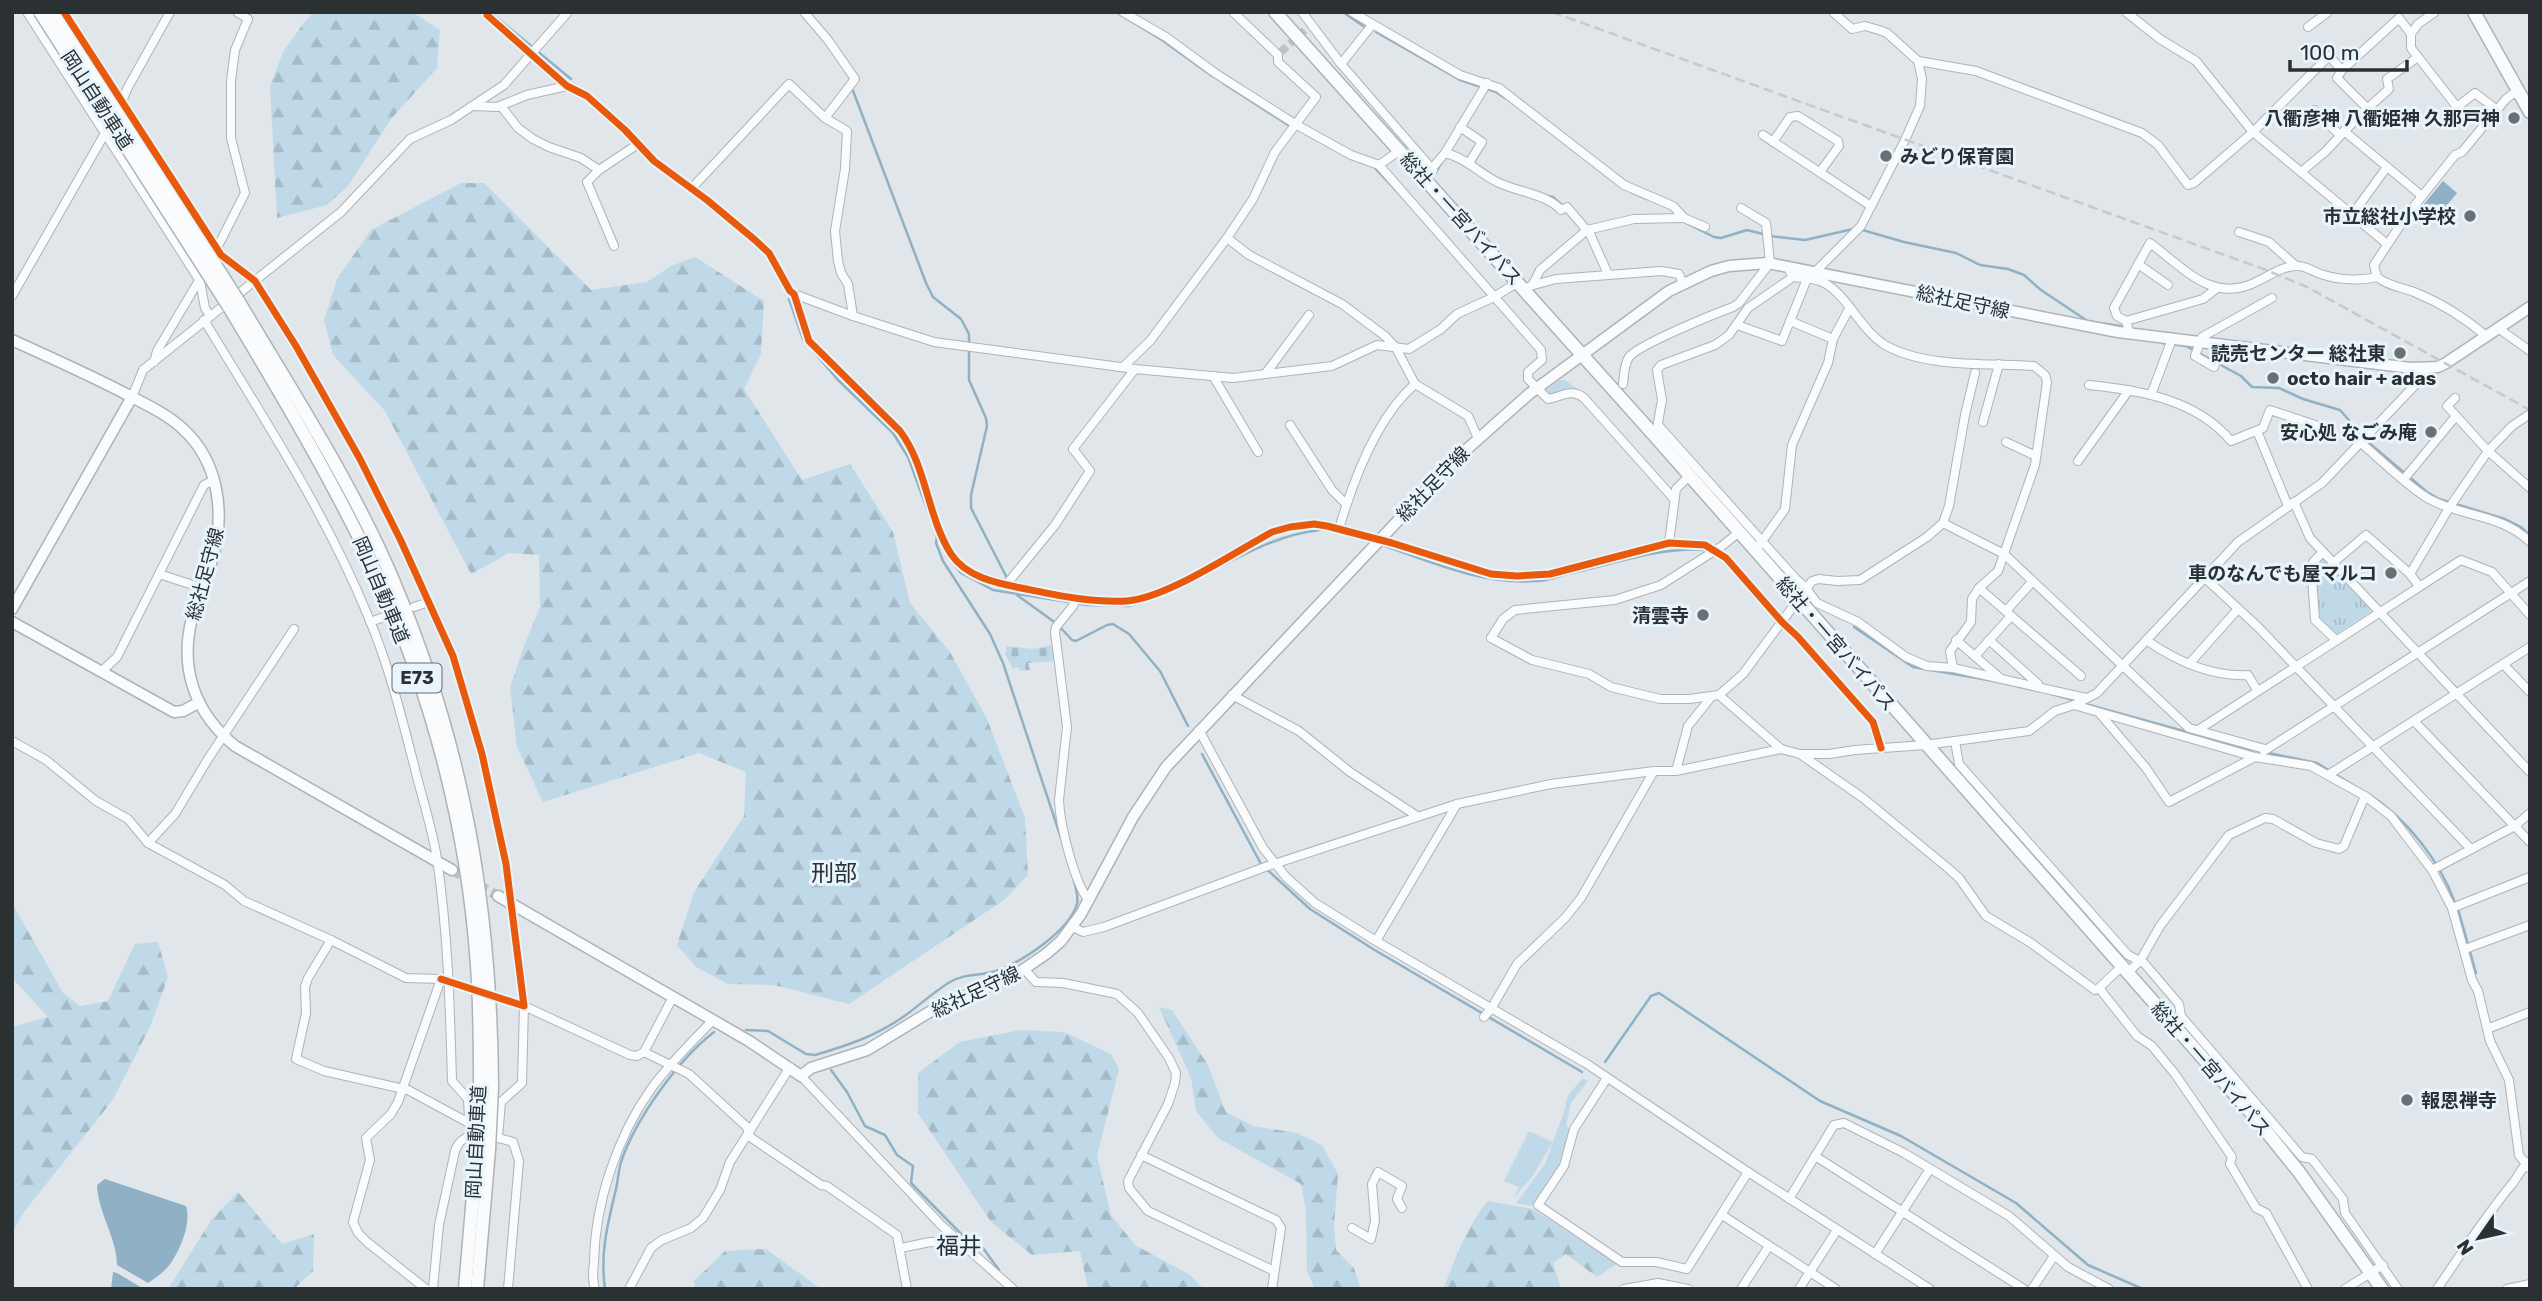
<svg xmlns="http://www.w3.org/2000/svg" width="2542" height="1301" font-family="Rubik,'Noto Sans JP',sans-serif">
<defs>
<pattern id="forest-firs" width="22" height="20" patternUnits="userSpaceOnUse" patternTransform="scale(1.75)"><rect width="22" height="20" fill="#c0d9e8"/><path d="M5 1l3.5 6h-7zM16 11l3.5 6h-7z" fill="#a5bbc7"/></pattern>
<pattern id="cemetery-stones" width="16" height="16" patternUnits="userSpaceOnUse" patternTransform="scale(1.75)"><rect width="16" height="16" fill="#c0d9e8"/><path d="M2 7V4a2 2 0 0 1 4 0v3zM10 15v-3a2 2 0 0 1 4 0v3z" fill="#a5bbc7"/></pattern>
<pattern id="park-tufts" width="24" height="20" patternUnits="userSpaceOnUse" patternTransform="scale(1.75)"><rect width="24" height="20" fill="#c0d9e8"/><path d="M3 7l-1-3M5 7V3M7 7l1-3M15 17l-1-3M17 17v-4M19 17l1-3" fill="none" stroke="#a5bbc7"/></pattern>
</defs>
<rect width="100%" height="100%" fill="#e0e6ea"/>
<g fill="#c0d9e8">
<path d="M1560 380H1565L1577 389 1566 390 1551 397 1545 391Z"/>
<path d="M1583 1078 1588 1081 1571 1103 1566 1126 1570 1128 1560 1164 1532 1206 1516 1203 1545 1164 1566 1106 1565 1103 1569 1094Z"/>
<path d="M1529 1131 1553 1142 1532 1177 1513 1199 1519 1187 1504 1181Z"/>
</g>
<g fill="url(#forest-firs)">
<path d="M314 12H412L440 30 437 68 391 119 348 186 327 205 277 218 270 86 284 50 306 20Z"/>
<path d="M461 183H484L591 290 647 282 671 266 695 257 764 301 761 354 744 389 802 480 850 464 893 532 910 603 950 652 987 719 1025 818 1028 875 1004 900 849 1004 774 985 728 984 696 967 677 945 694 892 744 816 746 772 699 753 543 802 517 747 510 688 524 646 540 607 539 555 509 553 471 574 385 411 333 355 324 320 337 279 371 230Z"/>
<path d="M12 903 63 993 80 1006 108 1001 135 944 158 942 168 977 150 1027 112 1101 24 1212 12 1233V1027L48 1017 12 978Z"/>
<path d="M1159 1007 1172 1010 1208 1065 1226 1112 1253 1126 1297 1133 1322 1145 1338 1174 1334 1226 1336 1250 1354 1268 1361 1289H1315L1307 1271 1306 1211 1301 1184 1218 1138 1196 1111 1191 1078Z"/>
<path d="M1020 1030 1064 1032 1111 1054 1119 1069 1097 1156 1111 1215 1135 1245 1190 1275 1204 1289H1088L1080 1251 1032 1255 991 1222 918 1113V1073L960 1042Z"/>
<path d="M238 1192 282 1244 314 1234 313 1271 294 1289H168L212 1219Z"/>
<path d="M1488 1201 1533 1209 1617 1264 1597 1277 1566 1254 1553 1263 1561 1289H1443C1456 1258 1466 1227 1488 1201Z"/>
<path d="M766 1249 821 1289H695L694 1281 725 1251Z"/>
</g>
<path fill="url(#cemetery-stones)" d="M1055 644 1057 661 1028 663 1030 670 1020 671 1018 667 1013 669 1005 654 1007 646 1033 649Z"/>
<path fill="url(#park-tufts)" d="M2320 557H2324L2371 609 2370 612 2335 635 2318 617 2315 563Z"/>
<g fill="#90b1c5">
<path d="M2443 181 2457 193 2438 216 2424 204Z"/>
<path d="M105 1179 186 1206C192 1223 179 1255 166 1269 161 1274 154 1279 148 1283L117 1265C117 1238 98 1213 97 1185Z"/>
<path d="M113 1272 117 1273 144 1289H111Z"/>
</g>
<g fill="none" stroke-linecap="round" stroke-linejoin="round">
<g stroke="#90b1c5" stroke-width="2.5">
<path d="M490 12 571 79"/>
<path d="M1116 12 1162 40 1212 76"/>
<path d="M1343 12 1366 28"/>
<path d="M1376 32 1460 80 1496 92 1505 98"/>
<path d="M1223 83 1288 125"/>
<path d="M852 88 926 283 933 297 961 319 969 334V380L986 418 987 426 971 495V508L1007 578"/>
<path d="M1374 167 1405 200"/>
<path d="M1480 167 1492 175"/>
<path d="M1434 175 1442 162"/>
<path d="M1631 192 1647 199"/>
<path d="M1547 196 1553 197 1564 207"/>
<path d="M1682 221 1714 237 1721 238 1747 230 1763 234"/>
<path d="M1859 229 1904 242 1956 253 1980 265 2008 269 2024 275 2041 290 2089 322"/>
<path d="M1770 236 1805 240 1853 229"/>
<path d="M789 299 803 339 838 380 893 433 908 457 937 536 947 556 961 573 993 590 1087 605 1129 606 1143 602"/>
<path d="M2099 323 2121 326 2122 328"/>
<path d="M2162 343 2186 346 2241 376 2252 387 2279 388 2303 399 2340 410 2368 442 2427 492 2439 499 2505 519 2521 527 2530 536"/>
<path d="M937 536 936 543 943 561 990 634 1003 663 1061 838"/>
<path d="M1385 546C1434 563 1483 585 1536 581 1546 581 1557 577 1567 574 1611 565 1661 546 1705 550"/>
<path d="M1219 567C1252 550 1283 534 1320 530"/>
<path d="M1017 595 1057 624 1072 640 1076 641 1107 625 1113 624 1129 634 1160 671 1188 726"/>
<path d="M1854 627 1913 667 1994 681"/>
<path d="M2049 693 2076 701"/>
<path d="M2082 703 2245 748 2317 763 2361 790"/>
<path d="M1202 754 1261 864 1310 909 1373 949 1582 1072"/>
<path d="M2370 795C2407 819 2440 861 2455 903"/>
<path d="M2458 909 2476 973"/>
<path d="M746 1030 768 1031 806 1054 815 1055C846 1046 876 1036 903 1017 919 1006 933 992 950 982 965 973 981 976 996 971 1022 962 1069 931 1077 904 1079 897 1075 885 1073 877"/>
<path d="M1605 1062 1651 996 1659 993 1820 1101 1901 1136 2016 1203 2088 1265 2143 1289"/>
<path d="M831 1070 847 1092 865 1126 885 1135 897 1155 913 1166 911 1183 972 1245 983 1248 999 1270"/>
<path d="M605 1289C600 1254 607 1227 615 1193 618 1183 618 1172 621 1162 636 1118 678 1060 714 1032"/>
</g>
<g stroke="#bcc2c5" stroke-width="8" stroke-dasharray="8 4" stroke-linecap="butt">
<path d="M1281 52 1305 30"/>
<path d="M463 986 509 1001"/>
</g>
<path stroke="#bcc2c5" stroke-width="10" stroke-dasharray="10 5" stroke-linecap="butt" d="M452 870 498 896"/>
<defs>
<g id="minor">
<path d="M27 12 200 281 205 308 210 316"/>
<path d="M64 12 221 255 255 281 296 346 360 459 401 541 453 656 482 754 506 864 524 1006 509 1001"/>
<path d="M488 12 487 15 567 86 587 96 625 130 654 161 707 200 755 240 769 253 790 291 794 294 809 341 900 431C927 467 927 516 951 554 966 577 996 583 1021 588 1056 595 1091 603 1127 601 1167 598 1235 552 1272 532L1290 527 1314 524 1327 526 1392 543 1491 574 1517 576 1550 574 1669 543 1705 545 1726 558 1782 622 1798 637 1873 722 1881 748"/>
<path d="M804 12 828 40 855 79 825 118"/>
<path d="M1123 12 1166 37 1215 73 1295 124 1351 155 1379 165 1399 151"/>
<path d="M1302 12 1341 64 1433 170"/>
<path d="M1352 12 1460 75 1499 88 1624 185 1673 206 1684 218 1705 227"/>
<path d="M1833 12 1852 29 1865 26 1879 30 1887 33 1918 61 1976 71 2142 133 2158 145 2188 185 2194 183 2253 132 2329 56 2342 70 2399 18 2411 34 2418 24 2435 12"/>
<path d="M2126 12 2160 39 2196 61 2253 132 2387 244"/>
<path d="M2308 27 2328 12"/>
<path d="M2411 34V48L2457 107 2475 93 2497 110"/>
<path d="M1341 64 1372 25"/>
<path d="M2342 70 2337 78 2368 109"/>
<path d="M122 102 127 89 170 12"/>
<path d="M473 106 497 107 527 95 567 86"/>
<path d="M501 106 518 128 533 139 549 147 581 158 599 170 587 182 614 246"/>
<path d="M2314 110 2340 135"/>
<path d="M1460 127 1482 142 1469 163"/>
<path d="M2344 131 2422 196"/>
<path d="M1763 135 1871 206"/>
<path d="M1773 142 1790 117 1798 116 1838 141 1839 146 1820 172"/>
<path d="M1445 153 1487 83"/>
<path d="M1379 165 1541 350 1542 360 1528 372V379L1548 399C1561 397 1571 388 1584 398L1674 499"/>
<path d="M599 170 638 144"/>
<path d="M2301 172 2325 152 2359 116 2389 89 2387 79 2418 57"/>
<path d="M1424 178 1445 153C1464 157 1479 173 1497 182 1517 192 1547 194 1561 210L1567 207 1590 234 1608 274"/>
<path d="M692 188 789 84 825 118 847 131 845 169 835 231 838 261 841 273 848 284 853 316"/>
<path d="M2352 215 2387 167"/>
<path d="M2239 232 2269 242 2296 266"/>
<path d="M1227 238 1249 255 1342 304 1385 336 1396 348 1415 384 1468 416 1478 438"/>
<path d="M216 250 245 193 231 138V81L235 50 248 19 237 12"/>
<path d="M2138 264 2168 285"/>
<path d="M1787 267 1793 277C1801 278 1812 278 1820 281 1846 291 1859 329 1885 345 1925 368 1988 363 2034 366L2045 375 2047 382 2035 465 1998 571 1979 588 1972 599 1971 622 1950 651 1953 668"/>
<path d="M1815 272 1861 226 1905 140 1920 106 1922 79 1918 61"/>
<path d="M1533 284 1540 270 1587 230 1634 219 1684 218"/>
<path d="M1530 286 1556 279 1661 271 1679 274 1683 284"/>
<path d="M794 294 853 316 934 342 1135 369 1233 378 1332 366 1377 345 1409 349 1441 329 1457 314 1494 297 1518 282"/>
<path d="M12 296 108 128"/>
<path d="M204 320C262 416 325 511 368 616 390 668 403 722 417 777 424 804 433 832 437 859 448 933 450 1007 452 1081L468 1099 501 1102"/>
<path d="M1790 321 1833 339"/>
<path d="M2126 321 2203 299 2217 288"/>
<path d="M1737 325 1782 341 1809 274"/>
<path d="M2498 328 2530 351"/>
<path d="M2130 334 2126 321 2117 316 2114 308 2150 243C2184 268 2213 305 2258 281 2270 275 2285 265 2298 266 2307 266 2315 273 2324 275 2339 280 2361 281 2377 277"/>
<path d="M2486 336C2465 318 2439 302 2414 292 2401 287 2388 286 2377 277L2374 265 2407 215 2455 155 2462 152 2506 99 2518 90"/>
<path d="M154 362 157 351 207 267"/>
<path d="M1124 366 1150 341 1227 238 1253 199 1275 152 1316 97 1278 62V55L1233 12"/>
<path d="M2214 367 2195 356 2202 337 2272 298"/>
<path d="M1266 373 1309 315"/>
<path d="M1213 376 1258 452"/>
<path d="M1623 384C1624 375 1624 364 1629 357 1638 345 1714 314 1733 307L1739 303 1770 263 1766 223 1741 208"/>
<path d="M2089 385C2140 390 2197 400 2231 441L2263 428 2270 410 2321 427"/>
<path d="M2151 395 2172 339"/>
<path d="M132 397 143 370 341 212 410 139 451 120 504 85 568 12"/>
<path d="M2455 398 2447 406 2488 451 2512 426 2530 414"/>
<path d="M1983 422 1999 364"/>
<path d="M1290 425 1332 490 1346 504"/>
<path d="M1658 425 1796 579 1806 588 1817 603 1858 622 1906 657 1927 666 1953 668 2086 698"/>
<path d="M1657 428 1662 400 1657 370 1661 365 1715 345 1729 335 1748 308 1793 277"/>
<path d="M2257 431 2288 506"/>
<path d="M2006 442 2036 456"/>
<path d="M2361 443C2380 459 2408 487 2429 499 2462 517 2502 514 2530 542"/>
<path d="M2078 461 2129 390"/>
<path d="M2404 479 2456 416"/>
<path d="M2294 502 2310 538 2530 772"/>
<path d="M1943 523 2004 554 2189 728 2265 749"/>
<path d="M1339 529C1353 481 1377 417 1415 384"/>
<path d="M1738 533 1722 546 1661 585 1615 600 1515 610 1503 619 1491 638 1532 660 1589 674 1611 687 1660 699H1689L1719 695 1743 674 1812 581 1819 579 1837 581 1860 580 1927 537 1943 523 1949 506 1965 415 1975 373"/>
<path d="M1669 543 1676 489 1689 476"/>
<path d="M1760 544 1785 509 1792 445 1828 363 1833 339 1849 309"/>
<path d="M2323 552 2313 562 2312 578 2315 620 2336 640"/>
<path d="M2333 563 2366 535 2410 574 2419 586"/>
<path d="M159 574 202 588"/>
<path d="M2410 574 2449 508 2488 451 2530 488"/>
<path d="M2205 578 2258 627 2471 849"/>
<path d="M1006 585 1055 525 1090 471 1073 449 1135 369"/>
<path d="M1979 588 2081 676"/>
<path d="M1076 598 1073 606 1056 627 1055 632 1067 727 1059 800C1060 825 1074 882 1089 901"/>
<path d="M414 607 429 602"/>
<path d="M2006 611 2032 582"/>
<path d="M370 622 384 617"/>
<path d="M1956 640 1999 677"/>
<path d="M1989 640 2038 684"/>
<path d="M2146 640C2175 660 2212 677 2248 675L2257 690"/>
<path d="M1975 656 2011 616"/>
<path d="M2189 664 2238 609"/>
<path d="M2503 664 2530 692"/>
<path d="M102 671 117 657 204 485 214 480"/>
<path d="M1232 695 1299 731 1350 772 1417 816"/>
<path d="M1719 695 1781 749 1800 754H1829L1855 750 1925 745 2029 731 2055 711 2074 705 2097 693 2238 542 2322 483 2418 382 2427 368"/>
<path d="M2074 705 2255 757 2311 766 2365 796 2391 816 2432 870 2452 908 2472 980 2478 991 2490 1041 2509 1080 2519 1155 2530 1169"/>
<path d="M2101 715 2146 768 2169 802 2255 757"/>
<path d="M2414 721 2530 842"/>
<path d="M1199 730 1263 848 1286 877 1315 903 1376 941 1587 1064 1748 1172 1930 1289"/>
<path d="M2198 730 2461 560 2492 572 2530 615"/>
<path d="M12 741 46 760 96 801 128 819 148 843 225 885 244 901 331 940 406 978 441 979 398 1102 391 1114 366 1138 370 1160 353 1222 358 1233 367 1242 426 1289"/>
<path d="M1955 741 1959 764 2128 955 2144 963 2179 1004 2181 1016 2302 1157 2312 1159 2343 1199 2345 1213 2398 1289"/>
<path d="M2264 751 2530 581"/>
<path d="M1800 754 1863 798 1949 869 1959 878 1986 916 2031 943 2095 990 2099 988 2137 1036 2152 1046 2175 1074 2232 1157 2230 1164 2256 1208 2266 1213 2308 1289"/>
<path d="M1676 771 1688 726 1712 696"/>
<path d="M2328 775 2530 647"/>
<path d="M148 843 175 814 208 759 294 629"/>
<path d="M2432 870 2515 826 2530 813"/>
<path d="M2452 908 2530 877"/>
<path d="M1073 927 1083 932 1104 927 1265 867 1457 804 1551 784 1654 771H1676L1781 749"/>
<path d="M331 940 308 978 305 987 306 1013 296 1059 324 1071 408 1090 469 1123"/>
<path d="M1376 941 1457 804"/>
<path d="M2465 949 2530 925"/>
<path d="M1025 970 1036 982 1063 983 1117 994 1138 1013 1169 1058 1176 1073 1175 1083 1168 1104 1128 1181 1129 1188 1148 1211 1274 1271"/>
<path d="M2127 973 2140 961 2160 926 2229 835 2265 818 2273 819 2316 843 2339 849 2344 846 2365 796"/>
<path d="M446 982 463 986"/>
<path d="M2099 988 2121 967"/>
<path d="M1484 1017 1491 1009 1517 964 1565 918 1581 898 1654 771"/>
<path d="M2487 1029 2530 1012"/>
<path d="M644 1052 689 1074 747 1127 750 1137 821 1185 827 1186 897 1235 907 1289"/>
<path d="M801 1076 941 1225 1013 1289"/>
<path d="M1607 1078 1574 1129 1564 1166 1538 1205 1622 1262H1656L1687 1269 1748 1172"/>
<path d="M468 1099 470 1137"/>
<path d="M498 1137 501 1102 522 1083 524 1006 630 1055 637 1056 644 1052 673 997"/>
<path d="M1141 1155 1276 1220 1281 1228 1272 1289"/>
<path d="M1815 1156 2024 1289"/>
<path d="M1789 1199 1834 1125 1844 1123 1904 1153 2009 1216 2068 1267 2109 1289"/>
<path d="M1722 1215 1836 1289"/>
<path d="M1352 1228 1371 1239 1375 1221 1372 1184 1378 1172 1402 1186 1397 1199 1402 1208"/>
<path d="M901 1248 930 1242 951 1243 957 1239"/>
<path d="M1875 1254 1930 1169"/>
<path d="M433 1289 439 1225 455 1151C455 1150 460 1141 461 1141 473 1130 500 1138 513 1142L519 1161 508 1289"/>
<path d="M595 1289C592 1280 593 1271 594 1262 595 1203 617 1137 651 1089 669 1064 692 1042 713 1020"/>
<path d="M629 1289 651 1248 662 1240 691 1228 703 1218 720 1190 730 1162 790 1067"/>
<path d="M1624 1289 1658 1283 1688 1289"/>
<path d="M1741 1289 1769 1246"/>
<path d="M1799 1289 1837 1230"/>
<path d="M2032 1289 2054 1256"/>
<path d="M2345 1289 2383 1265"/>
<path d="M2437 1289C2462 1253 2485 1216 2513 1183 2519 1175 2522 1166 2530 1161"/>
<path d="M2507 1289 2530 1284"/>
</g>
<g id="major">
<path d="M12 340C51 358 90 375 128 395 147 405 167 414 183 429 219 462 225 513 213 557 207 578 197 597 192 618 179 669 195 713 235 746L452 870"/>
<path d="M12 609 132 397"/>
<path d="M12 622 174 712 183 711 198 703"/>
<path d="M498 896 749 1041 801 1076 811 1068 867 1050 936 1008 1014 976 1046 954 1061 941 1081 914 1133 817 1166 767 1457 458 1529 394 1669 291 1711 271 1729 266 1768 263 2118 332 2411 368 2438 367 2446 363 2530 307"/>
</g>
<g id="highway">
<path d="M1275 12 1653 434 2254 1116 2299 1172 2382 1289"/>
<path d="M2474 12 2530 112"/>
<path d="M239 302C292 392 352 483 393 580 464 748 491 905 492 1087"/>
<path d="M229 307C283 397 336 486 380 581 434 700 468 835 477 965 480 1006 480 1047 480 1087"/>
<path d="M465 1289 477 1149"/>
<path d="M477 1289 489 1150"/>
</g>
</defs>
<use href="#minor" stroke="#aeb3b7" stroke-width="10"/>
<use href="#major" stroke="#aeb3b7" stroke-width="13"/>
<use href="#highway" stroke="#aeb3b7" stroke-width="15"/>
<use href="#minor" stroke="#fafbfc" stroke-width="8"/>
<use href="#major" stroke="#fafbfc" stroke-width="10"/>
<use href="#highway" stroke="#fafbfc" stroke-width="12"/>
<path stroke="#c7c9ca" stroke-width="2.5" stroke-dasharray="10 5" stroke-linecap="butt" d="M1552 12 2266 270 2307 287 2530 410"/>
<defs>
<g id="highway-bridge">
<path d="M40 12 229 307"/>
<path d="M53 12 239 302"/>
<path d="M477 1149 480 1087"/>
<path d="M489 1150 492 1087"/>
</g>
</defs>
<use href="#highway-bridge" stroke="#aeb3b7" stroke-width="15" stroke-linecap="butt"/>
<use href="#highway-bridge" stroke="#fafbfc" stroke-width="12"/>
<defs>
<g id="cycleway">
<path d="M64 12 221 255 255 281 296 346 360 459 401 541 453 656 482 754 506 864 524 1006 441 979"/>
<path d="M488 12 487 15 567 86 587 96 625 130 654 161 707 200 755 240 769 253 790 291 794 294 809 341 900 431C927 467 927 516 951 554 966 577 996 583 1021 588 1056 595 1091 603 1127 601 1167 598 1235 552 1272 532L1290 527 1314 524 1327 526 1392 543 1491 574 1517 576 1550 574 1669 543 1705 545 1726 558 1782 622 1798 637 1873 722 1881 748"/>
</g>
</defs>
<use href="#cycleway" stroke="#e8f5fd" stroke-width="11"/>
<use href="#cycleway" stroke="#e8590c" stroke-width="7"/>
</g>
<g fill="#6a7073" stroke="#e8f5fd" stroke-width="2.5">
<circle cx="2514" cy="118" r="7"/>
<circle cx="1886" cy="156" r="7"/>
<circle cx="2470" cy="216" r="7"/>
<circle cx="2400" cy="353" r="7"/>
<circle cx="2273" cy="378" r="7"/>
<circle cx="2431" cy="432" r="7"/>
<circle cx="2391" cy="573" r="7"/>
<circle cx="1703" cy="615" r="7"/>
<circle cx="2407" cy="1100" r="7"/>
</g>
<g text-anchor="middle" dominant-baseline="central" stroke-width="6" stroke-linejoin="round" paint-order="stroke">
<rect fill="#e8f5fd" stroke="#646b70" stroke-width="2" x="392.5" y="663.5" width="49" height="29" rx="5"/>
<g font-size="18" font-weight="bold" fill="#2b3033">
<text x="417" y="678">E73</text>
</g>
<g font-size="19" fill="#2b3033" stroke="#e8f5fd">
<text transform="translate(97 100) rotate(57)">岡山自動車道</text>
<text transform="translate(1461 219) rotate(48)">総社・一宮バイパス</text>
<text transform="translate(1963 302) rotate(12)">総社足守線</text>
<text transform="translate(1433 484) rotate(-46)">総社足守線</text>
<text transform="translate(205 574) rotate(-75)">総社足守線</text>
<text transform="translate(381 590) rotate(67)">岡山自動車道</text>
<text transform="translate(1836 644) rotate(49)">総社・一宮バイパス</text>
<text transform="translate(976 992) rotate(-25)">総社足守線</text>
<text transform="translate(2211 1069) rotate(49)">総社・一宮バイパス</text>
<text transform="translate(476 1142) rotate(-87)">岡山自動車道</text>
</g>
<g font-size="19" font-weight="bold" fill="#2b3033" stroke="#e8f5fd" text-anchor="end">
<text x="2500" y="118">八衢彦神 八衢姫神 久那戸神</text>
<text x="1900" y="156" text-anchor="start">みどり保育園</text>
<text x="2456" y="216">市立総社小学校</text>
<text x="2386" y="353">読売センター 総社東</text>
<text x="2287" y="378" text-anchor="start">octo hair + adas</text>
<text x="2417" y="432">安心処 なごみ庵</text>
<text x="2377" y="573">車のなんでも屋マルコ</text>
<text x="1689" y="615">清雲寺</text>
<text x="2421" y="1100" text-anchor="start">報恩禅寺</text>
</g>
<g font-size="23" fill="#2b3033" stroke="#e8f5fd">
<text x="834" y="873">刑部</text>
<text x="959" y="1246">福井</text>
</g>
</g>
<rect width="2542" height="1301" fill="none" stroke="#2b3033" stroke-width="28"/>
<g transform="translate(2479 1238) rotate(236)" stroke="#e8f5fd" stroke-width="5" paint-order="stroke">
<path d="M0-5L12 26L0 18L-12 26Z" fill="#2b3033"/>
<text y="-10" font-size="19" font-weight="bold" text-anchor="middle" fill="#2b3033">N</text>
</g>
<path d="M2290 60v10h117v-10" fill="none" stroke="#2b3033" stroke-width="3.5"/>
<text x="2300" y="60" font-size="21" fill="#2b3033" stroke="#e8f5fd" stroke-width="5" paint-order="stroke">100 m</text>
</svg>
